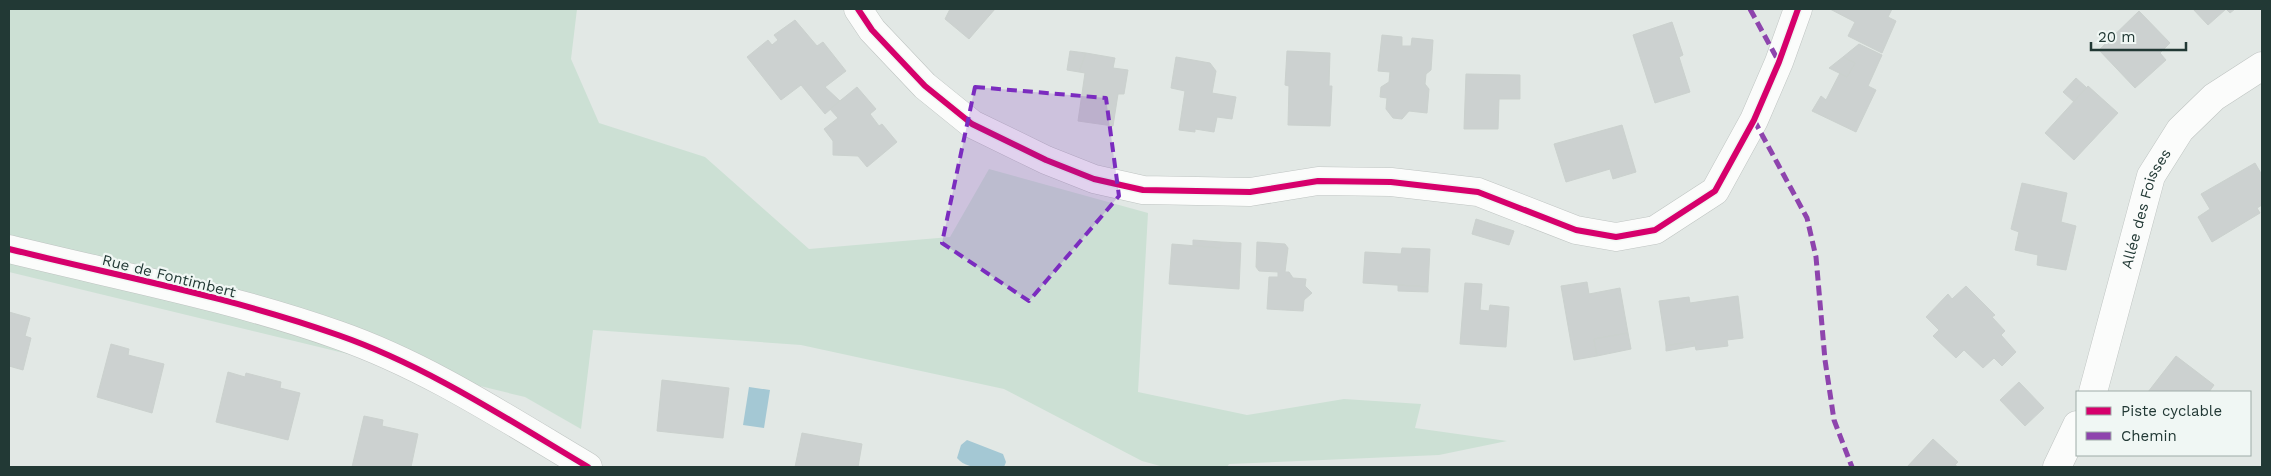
<svg xmlns="http://www.w3.org/2000/svg" width="2271" height="476" font-family="'Work Sans',sans-serif">
<rect width="100%" height="100%" fill="#e2e8e5"/>
<path fill="#cce0d4" d="M9 9H577L571 59 599 123 705 157 809 249 950 237 989 169 1148 213 1138 392 1247 415 1344 399 1421 404 1415 428 1507 441 1439 455 1229 464 1227 467H1164L1142 461 1004 389 801 345 593 330 581 429 525 397 9 272Z"/>
<g fill="#a4c8d4">
<path d="M749 387 770 390 764 428 743 425Z"/>
<path d="M967 440 1003 454 1006 462 1004 467C988 467 968 471 957 458L961 445Z"/>
</g>
<g fill="#ccd1d0" stroke="#cbd1ce">
<path d="M950 9H995L969 39 945 19Z"/>
<path d="M1830 9H1892L1888 17 1896 21 1882 53 1848 36 1855 22Z"/>
<path d="M2193 9H2235L2230 13 2226 9 2208 25Z"/>
<path d="M2139 11 2170 43 2160 53 2166 60 2135 88 2099 50Z"/>
<path d="M795 20 817 46 823 42 846 71 825 87 840 101 825 114 801 85 781 100 747 57 768 40 772 45 778 40 774 35Z"/>
<path d="M1672 22 1683 55 1679 57 1690 92 1655 103 1633 35Z"/>
<path d="M1382 35 1402 37V46H1411L1412 38 1433 40 1431 70 1426 74 1425 84 1429 89 1427 113 1409 111 1402 119 1393 118 1386 109 1387 98 1380 97 1381 87 1389 82 1390 72 1378 71Z"/>
<path d="M1859 44 1882 55 1868 86 1876 90 1856 132 1812 111 1821 96 1826 100 1840 73 1847 77 1855 63 1843 57Z"/>
<path d="M1070 51 1086 53 1079 72 1067 70Z"/>
<path d="M1287 51 1330 53 1329 86H1332L1330 126 1288 125 1289 86 1285 85Z"/>
<path d="M1086 53 1115 58 1113 68 1128 70 1124 94H1118L1113 126 1078 121 1085 73 1079 72Z"/>
<path d="M1176 57 1210 63 1216 71 1212 93 1236 97 1232 119 1217 117 1214 132 1195 129V132L1179 130 1185 91 1171 88Z"/>
<path d="M1843 57 1855 63 1847 77 1829 68Z"/>
<path d="M1466 74 1520 75V99H1499L1498 129H1464Z"/>
<path d="M2076 78 2087 88 2074 102 2063 92Z"/>
<path d="M2088 86 2118 113 2074 160 2045 133Z"/>
<path d="M857 87 876 109 870 114 879 126 882 124 897 142 867 167 858 156 833 155V141L824 129 838 118 830 109Z"/>
<path d="M1622 125 1636 172 1613 179 1610 169 1566 182 1554 144Z"/>
<path d="M2255 163 2262 175V205L2257 208 2260 213 2212 242 2198 217 2210 209 2201 194Z"/>
<path d="M2022 183 2067 193 2061 222 2076 226 2066 270 2037 265 2038 255 2015 250 2019 232 2011 229Z"/>
<path d="M1476 219 1514 231 1509 245 1472 234Z"/>
<path d="M1193 240 1221 242V248L1193 246Z"/>
<path d="M1221 242 1241 243 1239 289 1169 284 1172 244 1221 248Z"/>
<path d="M1257 242 1285 244 1288 248 1285 272H1289L1293 278 1306 279 1305 286 1312 293 1304 300 1303 311 1267 309 1269 277H1278V272L1259 271 1256 267Z"/>
<path d="M1402 248 1430 249 1428 287 1363 283 1365 252 1401 254Z"/>
<path d="M1587 282 1589 294 1620 288 1628 333 1594 339 1597 356 1574 360 1561 286Z"/>
<path d="M1465 283 1482 284 1480 310 1489 311 1490 305 1509 307 1506 347 1460 344Z"/>
<path d="M1398 285 1428 287V292L1398 291Z"/>
<path d="M1966 286 1995 315 1992 317 2005 331 2001 335 2016 352 2002 366 1994 358 1983 368 1964 350 1956 358 1933 336 1939 330 1926 317 1948 294 1952 299Z"/>
<path d="M1738 296 1743 338 1727 340 1728 346 1696 350 1694 341 1666 346 1659 301 1689 297 1690 303Z"/>
<path d="M9 312 30 318 25 336 31 338 23 370 9 366Z"/>
<path d="M1628 333 1631 349 1597 356 1594 339Z"/>
<path d="M1694 341 1695 346 1666 351V346Z"/>
<path d="M111 344 129 349 128 355 164 364 152 413 97 397Z"/>
<path d="M2176 356 2214 385 2209 392H2148Z"/>
<path d="M228 372 245 377 246 373 281 382 280 388 300 393 288 440 216 422Z"/>
<path d="M662 380 729 388 723 438 657 431Z"/>
<path d="M2019 382 2044 408 2025 426 2000 400Z"/>
<path d="M364 416 383 420 382 426 418 434 411 467H352Z"/>
<path d="M802 433 862 444 858 467H795Z"/>
<path d="M1933 439 1958 462 1955 465 1958 467H1907Z"/>
</g>
<g fill="none" stroke-linecap="round" stroke-linejoin="round">
<defs>
<g id="minor">
<path d="M858 9 872 30 925 86 972 124 1046 160 1094 179 1143 190 1250 192 1318 181 1391 182 1478 192 1576 230 1616 237 1655 230 1715 191 1754 120 1779 62 1798 9"/>
<path d="M9 249C118 276 231 297 338 335 427 366 507 419 588 467"/>
<path id="s1" d="M2093 392 2151 176 2180 130 2214 97 2262 66"/>
<path d="M2057 467 2077 425"/>
</g>
</defs>
<use href="#minor" stroke="#bfc4c2" stroke-width="29"/>
<use href="#minor" stroke="#fbfcfb" stroke-width="28"/>
<g stroke="#8e44ad" stroke-width="5" stroke-dasharray="10 5" stroke-linecap="butt">
<path d="M1750 9 1779 62"/>
<path d="M1754 120 1807 218 1816 257 1825 360 1834 420 1852 467"/>
</g>
<defs>
<g id="cycleway">
<path d="M858 9 872 30 925 86 972 124 1046 160 1094 179 1143 190 1250 192 1318 181 1391 182 1478 192 1576 230 1616 237 1655 230 1715 191 1754 120 1779 62 1798 9"/>
<path d="M9 249C118 276 231 297 338 335 427 366 507 419 588 467"/>
</g>
</defs>
<use href="#cycleway" stroke="#f0f7f4" stroke-width="9"/>
<use href="#cycleway" stroke="#d6006c" stroke-width="6"/>
</g>
<path fill="#7b2cbf" fill-opacity="0.2" stroke="#7b2cbf" stroke-width="4" stroke-dasharray="10 6" stroke-linejoin="round" d="M975 87 1106 98 1119 196 1029 301 942 243Z"/>
<g text-anchor="middle" dominant-baseline="central" stroke-width="4.5" stroke-linejoin="round" paint-order="stroke">
<g font-size="15" fill="#223935" stroke="#f0f7f4">
<text stroke="none"><textPath href="#s1" startOffset="191">Allée des Foisses</textPath></text>
<text transform="translate(169 276) rotate(14)">Rue de Fontimbert</text>
</g>
</g>
<rect width="2271" height="476" fill="none" stroke="#223935" stroke-width="20"/>
<rect x="2076" y="391" width="175" height="65" fill="#f0f7f4" stroke="#9eaba8"/>
<rect x="2086" y="407" width="25" height="8" fill="#d6006c" stroke="#9eaba8"/>
<text x="2121" y="416" font-size="15" fill="#223935">Piste cyclable</text>
<rect x="2086" y="432" width="25" height="8" fill="#8e44ad" stroke="#9eaba8"/>
<text x="2121" y="441" font-size="15" fill="#223935">Chemin</text>
<path d="M2091 42v8h95v-8" fill="none" stroke="#223935" stroke-width="2.5"/>
<text x="2098" y="42" font-size="15" fill="#223935" stroke="#f0f7f4" stroke-width="4" paint-order="stroke">20 m</text>
</svg>
